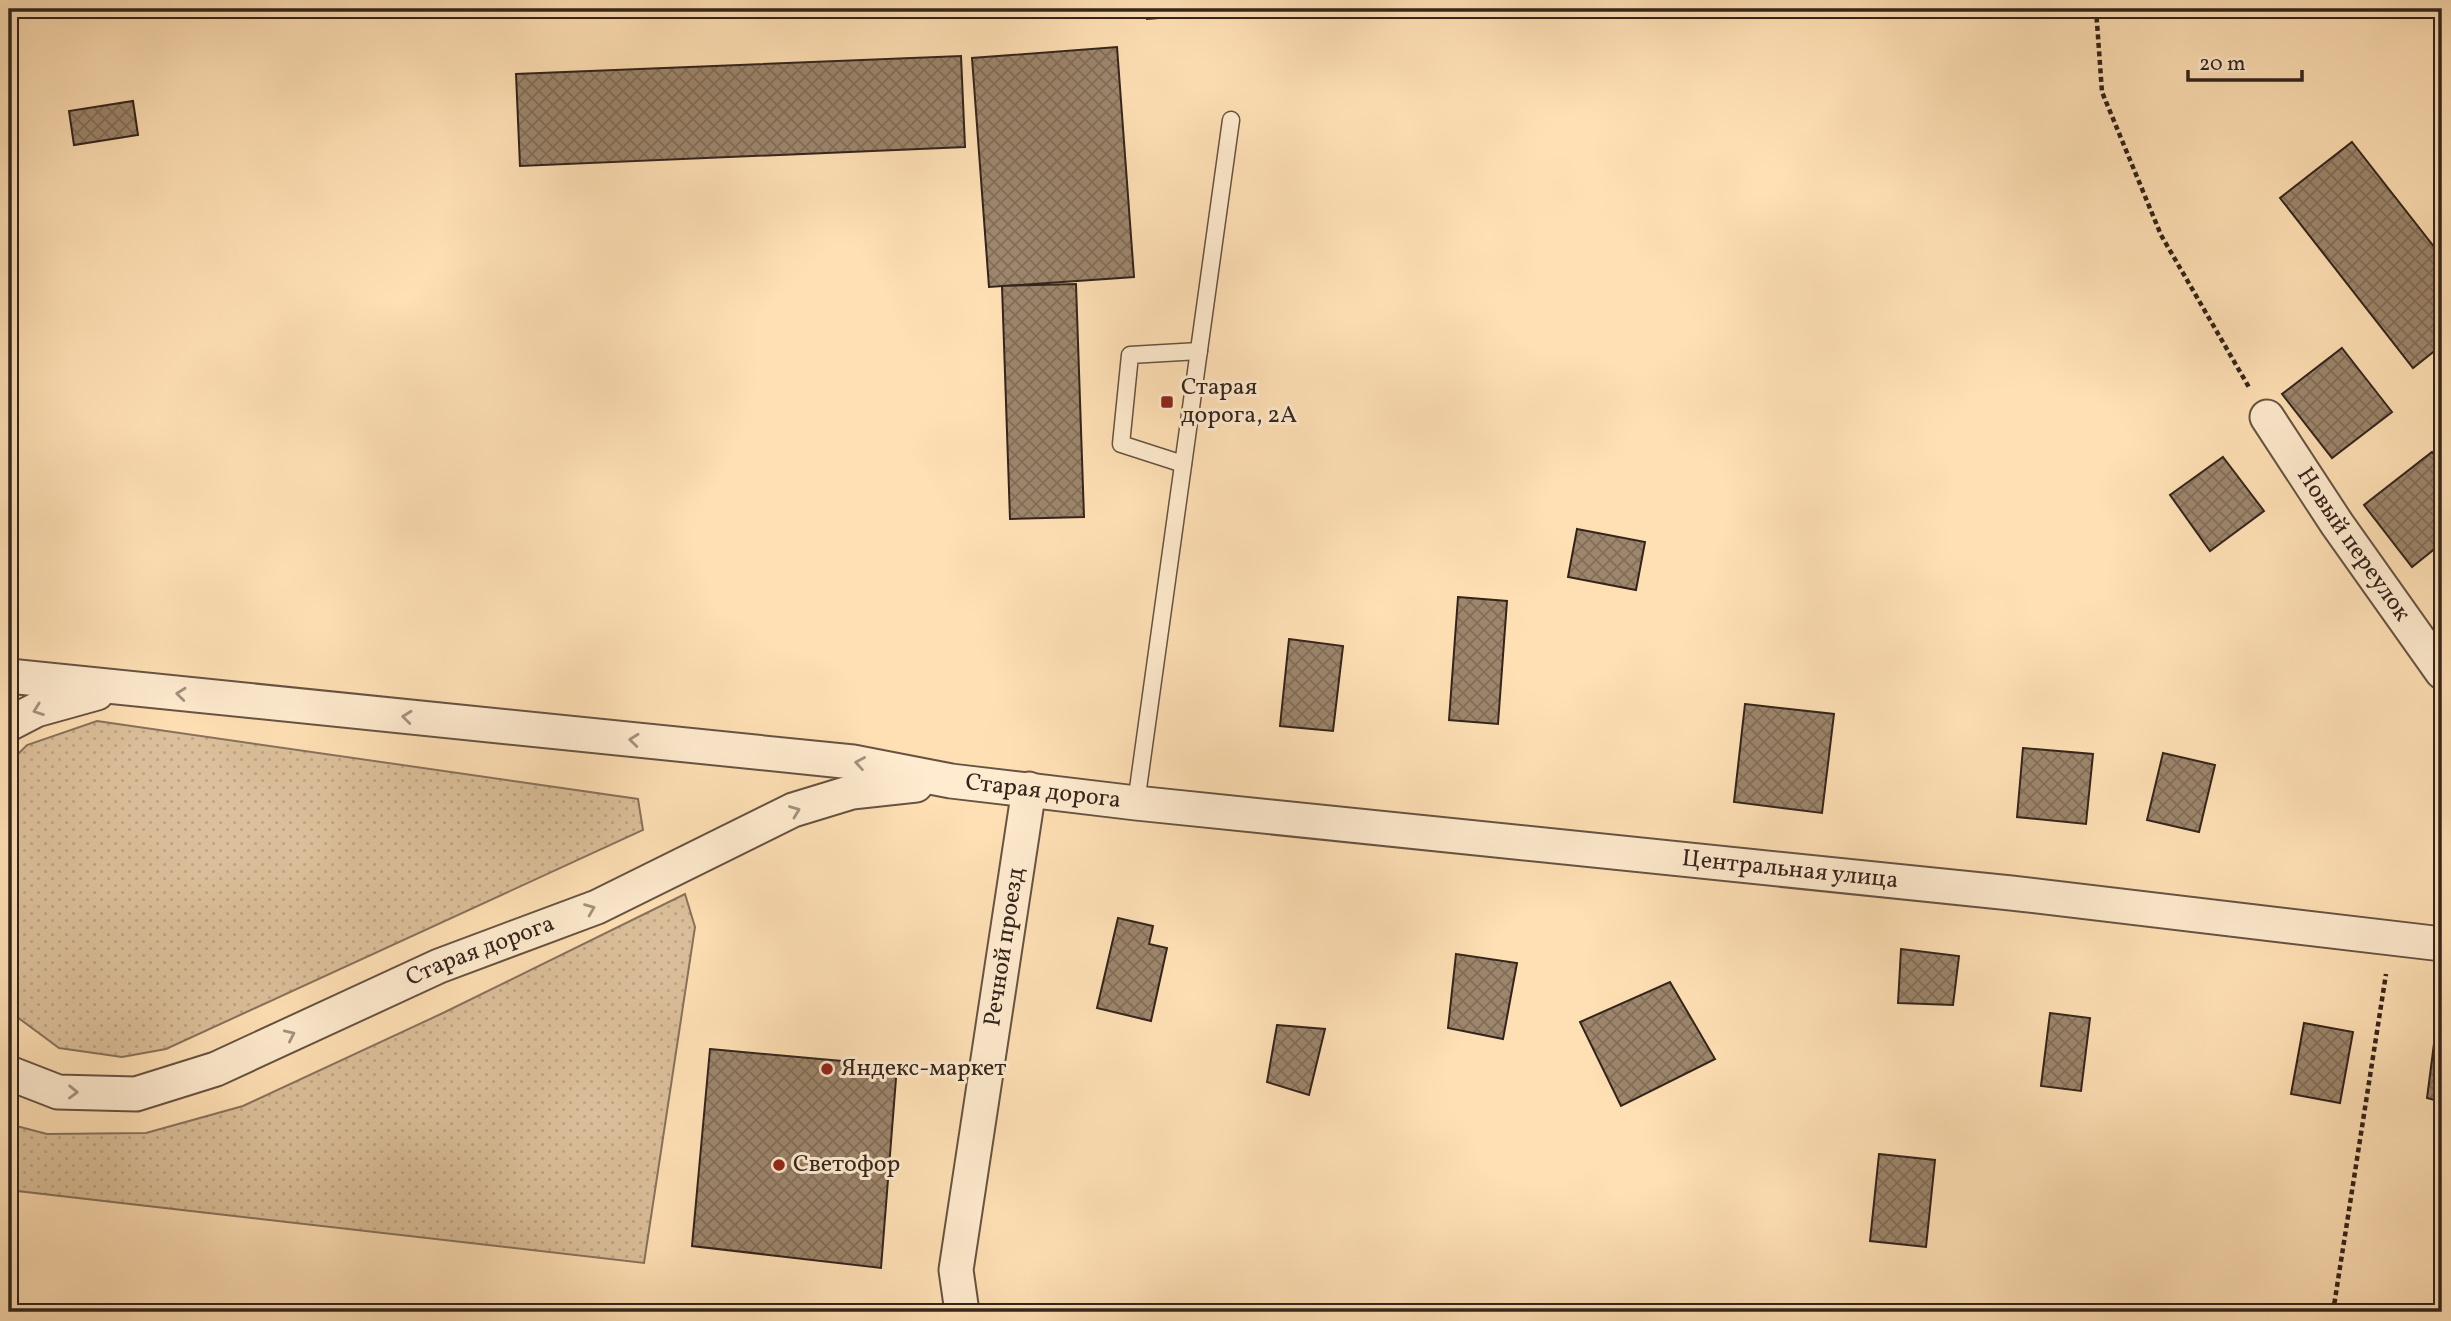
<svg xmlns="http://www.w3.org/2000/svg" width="2451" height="1321" font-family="Vollkorn,serif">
<defs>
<pattern id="grass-dots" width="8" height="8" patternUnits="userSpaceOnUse" patternTransform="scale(1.75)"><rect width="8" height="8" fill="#dcc09b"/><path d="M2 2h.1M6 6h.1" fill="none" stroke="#bda585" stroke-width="1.8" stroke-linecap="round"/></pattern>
<pattern id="building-cross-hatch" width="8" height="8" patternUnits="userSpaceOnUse" patternTransform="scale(1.75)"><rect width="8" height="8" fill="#9d866c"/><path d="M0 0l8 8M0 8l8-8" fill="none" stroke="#816d58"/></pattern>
</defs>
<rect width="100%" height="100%" fill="#ffe0b5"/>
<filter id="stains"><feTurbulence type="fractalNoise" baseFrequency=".00286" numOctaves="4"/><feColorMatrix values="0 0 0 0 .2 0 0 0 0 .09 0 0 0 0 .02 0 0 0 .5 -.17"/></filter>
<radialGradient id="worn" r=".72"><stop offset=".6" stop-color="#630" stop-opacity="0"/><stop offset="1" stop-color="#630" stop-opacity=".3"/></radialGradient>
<g fill="url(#grass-dots)" stroke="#88725c" stroke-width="2">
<path d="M97 721 638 799 643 830 166 1049 122 1057 59 1048 9 1011V763L27 745Z"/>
<path d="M685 894 695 927 644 1263 9 1190V1124L47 1134 146 1133 243 1106 443 1013Z"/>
</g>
<g fill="url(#building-cross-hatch)" stroke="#33241c" stroke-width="2">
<path d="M1146 9H1223V13L1147 19Z"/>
<path d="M1117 47 1134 277 989 287 972 58Z"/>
<path d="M961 56 965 147 520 166 516 74Z"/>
<path d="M133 101 138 135 74 145 69 111Z"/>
<path d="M2352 142 2442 257V345L2413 368 2280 198Z"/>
<path d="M1076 284 1084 517 1010 519 1002 286Z"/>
<path d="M2342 348 2392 412 2332 458 2282 394Z"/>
<path d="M2432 452 2442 465V543L2412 567 2364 505Z"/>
<path d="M2223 457 2264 511 2210 551 2170 495Z"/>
<path d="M1577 529 1645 542 1636 590 1568 577Z"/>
<path d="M1458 597 1507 601 1498 724 1449 720Z"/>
<path d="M1289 639 1343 646 1333 731 1280 726Z"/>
<path d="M1745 704 1834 714 1822 813 1734 802Z"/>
<path d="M2023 748 2093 754 2086 824 2017 817Z"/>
<path d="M2163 753 2215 765 2199 832 2147 820Z"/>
<path d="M1118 918 1153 926 1149 944 1167 948 1151 1021 1097 1008Z"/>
<path d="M1901 949 1959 956 1953 1005 1898 1003Z"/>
<path d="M1456 954 1517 963 1503 1039 1448 1028Z"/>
<path d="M1670 982 1715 1059 1621 1106 1580 1022Z"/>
<path d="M2050 1013 2090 1018 2081 1091 2041 1086Z"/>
<path d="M2304 1023 2353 1032 2340 1103 2291 1094Z"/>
<path d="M1277 1025 1325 1029 1309 1095 1267 1082Z"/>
<path d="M2435 1036 2442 1037V1102L2427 1098Z"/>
<path d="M710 1049 897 1066 881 1268 692 1246Z"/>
<path d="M1879 1154 1935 1160 1926 1247 1870 1241Z"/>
</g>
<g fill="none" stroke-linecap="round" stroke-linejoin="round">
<defs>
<g id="service">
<path d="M1183 464 1121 444 1130 355 1199 351"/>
<path d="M1136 803 1231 120"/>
</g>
<g id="minor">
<path id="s1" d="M2267 417 2337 524 2442 672"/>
<path id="s2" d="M9 676 853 762 951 781 1136 803 2011 893 2442 944"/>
<path d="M9 724 36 710 97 693"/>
<path id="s3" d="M9 1073 58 1092 136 1094 216 1069 439 966 597 907 793 810 852 792 916 785"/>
<path id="s4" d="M962 1312 956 1270 1029 789"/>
</g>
</defs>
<use href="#service" stroke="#665342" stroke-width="19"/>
<use href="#minor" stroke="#665342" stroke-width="37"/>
<g stroke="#33241c" stroke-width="4.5" stroke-dasharray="5 3.5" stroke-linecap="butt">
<path d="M2096 9 2102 92 2161 235 2250 389"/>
<path d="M2333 1312 2386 974"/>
</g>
<use href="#service" stroke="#ffebcf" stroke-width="16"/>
<use href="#minor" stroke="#ffebcf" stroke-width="33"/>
</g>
<defs><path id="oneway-chevron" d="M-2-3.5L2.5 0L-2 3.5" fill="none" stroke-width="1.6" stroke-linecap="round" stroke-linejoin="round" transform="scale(1.75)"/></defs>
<g stroke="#a3917e">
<use href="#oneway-chevron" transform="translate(181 694) rotate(-174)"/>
<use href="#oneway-chevron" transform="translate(38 710) rotate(160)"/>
<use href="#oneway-chevron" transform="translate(407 717) rotate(-174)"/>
<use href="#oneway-chevron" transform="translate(634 740) rotate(-174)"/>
<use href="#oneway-chevron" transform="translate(860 763) rotate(-170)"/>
<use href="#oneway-chevron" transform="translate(795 811) rotate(-21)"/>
<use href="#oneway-chevron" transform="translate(590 909) rotate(-22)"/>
<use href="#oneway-chevron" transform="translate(290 1035) rotate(-25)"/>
<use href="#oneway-chevron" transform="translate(73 1092) rotate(1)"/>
</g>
<g fill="#8f2418" stroke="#ffebcf" stroke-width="2.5">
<rect x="1160" y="395" width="14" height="14" rx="3.5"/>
<circle cx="827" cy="1069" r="7"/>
<circle cx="779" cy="1165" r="7"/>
</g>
<g text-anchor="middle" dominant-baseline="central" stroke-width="6" stroke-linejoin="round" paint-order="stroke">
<g font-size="24" fill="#33241c" stroke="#ffebcf" text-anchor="start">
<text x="1181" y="388">Старая<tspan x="1181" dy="28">дорога, 2А</tspan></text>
<text x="841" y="1069">Яндекс-маркет</text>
<text x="793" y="1165">Светофор</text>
</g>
<g font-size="24" fill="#33241c" stroke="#ffebcf">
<text stroke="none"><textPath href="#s1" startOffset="154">Новый переулок</textPath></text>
<text stroke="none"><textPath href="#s2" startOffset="1041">Старая дорога</textPath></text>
<text stroke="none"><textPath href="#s2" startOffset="1792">Центральная улица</textPath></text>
<text stroke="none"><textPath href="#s4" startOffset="369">Речной проезд</textPath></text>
<text stroke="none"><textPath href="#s3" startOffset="504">Старая дорога</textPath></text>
</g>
</g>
<rect width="2451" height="1321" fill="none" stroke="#ffe0b5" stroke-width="35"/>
<rect x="10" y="10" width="2430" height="1300" fill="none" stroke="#33241c" stroke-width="3.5"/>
<rect x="18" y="18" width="2416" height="1286" fill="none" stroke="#33241c" stroke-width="2"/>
<path d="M2188 70v10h114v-10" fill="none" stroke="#33241c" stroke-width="3.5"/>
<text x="2199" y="70" font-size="21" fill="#33241c" stroke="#ffebcf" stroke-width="5" paint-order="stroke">20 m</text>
<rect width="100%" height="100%" filter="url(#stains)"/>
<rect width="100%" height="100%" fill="url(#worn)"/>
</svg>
